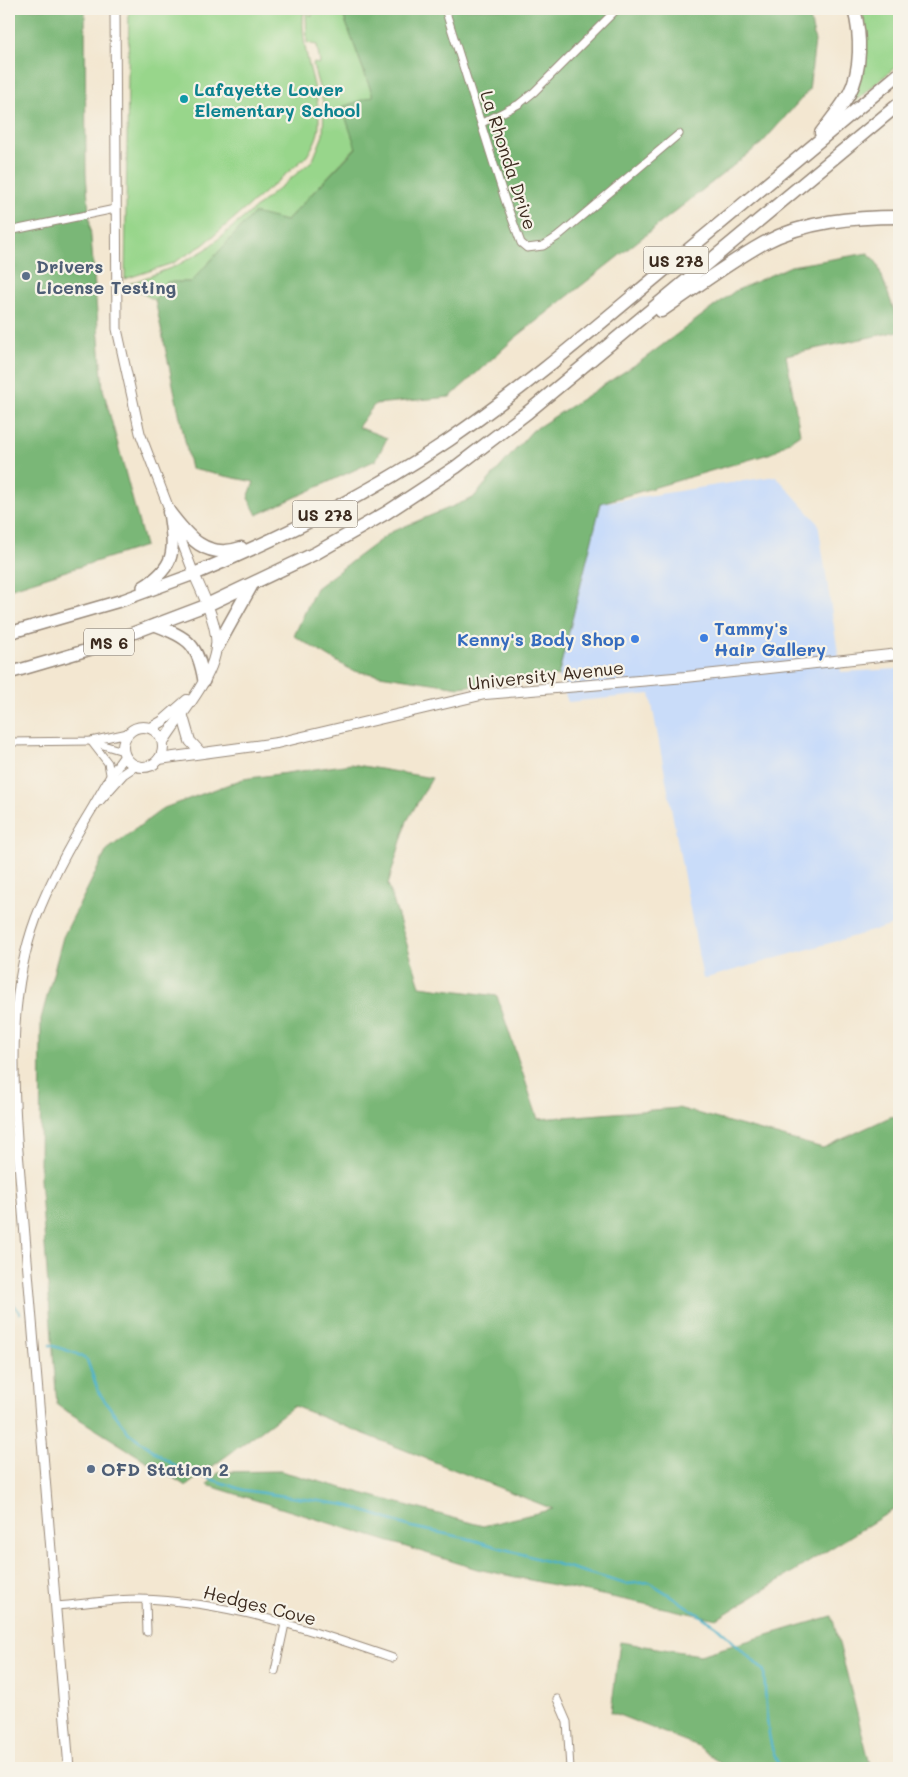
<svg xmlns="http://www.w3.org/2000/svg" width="908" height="1777" font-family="Mali,sans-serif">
<rect width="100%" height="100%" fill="#f7f3e8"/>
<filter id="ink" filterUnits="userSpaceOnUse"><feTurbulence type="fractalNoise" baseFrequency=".02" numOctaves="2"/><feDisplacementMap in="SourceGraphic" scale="10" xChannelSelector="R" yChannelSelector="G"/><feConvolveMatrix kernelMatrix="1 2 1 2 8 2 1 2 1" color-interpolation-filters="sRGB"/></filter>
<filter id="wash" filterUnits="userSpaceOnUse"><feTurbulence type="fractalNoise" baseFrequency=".0096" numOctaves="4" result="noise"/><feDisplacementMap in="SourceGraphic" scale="20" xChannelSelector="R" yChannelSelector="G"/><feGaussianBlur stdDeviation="1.12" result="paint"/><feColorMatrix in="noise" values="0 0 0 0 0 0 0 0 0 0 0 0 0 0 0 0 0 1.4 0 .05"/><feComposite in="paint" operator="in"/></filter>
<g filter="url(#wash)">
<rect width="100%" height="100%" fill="#f3e7d1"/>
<path fill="#c9dcf9" d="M776 476 818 523 841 672 899 669V917L890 926 703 979 650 694 568 702 558 676 601 503Z"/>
<g fill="#98d68b" stroke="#6a8054">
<path d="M129 9H304C298 51 320 85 319 124 319 136 313 146 307 156L203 245 173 263 125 279Z"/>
<path d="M314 9H341L373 96 356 147 286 221 254 214 191 282H167L155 300 126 285 176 266 205 250 313 160 323 135 324 106 313 65 314 63 320 64 317 45 307 43 306 12 312 16Z"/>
<path d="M861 9 899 10V64L853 103C863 74 871 39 861 9Z"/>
</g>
<g fill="#7ab777" stroke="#5a704a">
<path d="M9 9H85L86 174 103 389 145 546 9 589Z"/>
<path d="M341 9H808L815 41 809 90 762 143 515 338 450 397 375 404 358 427 387 438 376 460 257 515 248 498 254 482 191 469 155 300 167 282H191L254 213 286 221 356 148 342 107 373 96Z"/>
<path d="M868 253 877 263 899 324V331L786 355 800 434 772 453 601 503 558 676 459 687 353 671 294 636 316 588 391 532 473 498 532 431 641 361 735 291 791 266Z"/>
<path d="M351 764 432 778 407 821 388 884 420 986 497 996 538 1119 678 1108 823 1148 890 1117 899 1116V1506L717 1619 477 1569 207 1485 219 1472 280 1471 483 1526 553 1509 294 1406 186 1486 57 1405 40 1179 41 1019 63 937 107 850 164 808 243 779Z"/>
<path d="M832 1616 871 1768H726L698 1746 611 1712 620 1642 700 1655Z"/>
</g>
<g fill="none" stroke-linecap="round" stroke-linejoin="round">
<g stroke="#4bb2ca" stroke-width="2.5">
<path d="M9 1298 20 1313"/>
<path d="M50 1345 75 1353 87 1360 99 1393 129 1433 176 1467 243 1490 346 1505 411 1527 466 1538 626 1584 649 1582 668 1594 716 1626 764 1671C766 1697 765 1747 781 1768"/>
</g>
</g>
</g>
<g filter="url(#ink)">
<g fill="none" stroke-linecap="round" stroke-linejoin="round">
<defs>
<g id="minor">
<path d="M445 9 505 200 521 243 527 248 543 246 557 237 679 134"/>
<path d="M482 123 519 104 534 92 617 9"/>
<path d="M9 231 115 209"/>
<path d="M91 741 108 763 110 774"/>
<path d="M9 742 91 741 128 733"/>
<path d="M93 742 123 751"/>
<path d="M9 1140 17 1139"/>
<path d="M146 1600 147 1632"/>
<path d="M56 1606C83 1604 111 1599 139 1599 227 1601 311 1630 393 1658"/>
<path d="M275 1671 285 1624"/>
<path d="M557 1699 567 1722 570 1768"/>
</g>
<g id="tertiary">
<path d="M115 9 117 329 140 433 194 574"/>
<path d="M99 801 123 774 135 766"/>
<path d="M69 1768 17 1139C12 1066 10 988 36 918 51 879 71 843 93 807 104 789 111 773 125 756"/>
</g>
<g id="secondary">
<path d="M182 713 190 741 201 753"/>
<circle cx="143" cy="747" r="20"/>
<path d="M151 728 163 721 187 700"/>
<path d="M163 742C180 714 221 671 216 636 213 615 203 594 194 574"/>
<path d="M159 759 277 743 485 694 686 677 899 654"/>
</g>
<g id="trunk">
<path d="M143 587C178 565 174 549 169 512"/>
<path d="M155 625C189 638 198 644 204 681"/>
<path d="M9 633 123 600 194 574"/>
<path d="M9 673 91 649 207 605"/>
</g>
<g id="motorway">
<path d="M821 133C830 121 841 108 849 94 862 70 861 35 854 9"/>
<path d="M661 311C695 288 728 263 764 243 805 221 854 217 899 217"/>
<path d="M169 512C188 537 206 560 241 548"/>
<path d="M194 574C283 537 369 494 449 440 519 392 585 336 651 281 734 212 817 143 899 74"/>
<path d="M207 605 316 553 386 513 456 467 528 412 899 104"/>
<path d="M217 647 251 586"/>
</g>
</defs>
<use href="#minor" stroke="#978878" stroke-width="9"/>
<use href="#tertiary" stroke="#978878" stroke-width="11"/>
<use href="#secondary" stroke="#978878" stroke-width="12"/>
<use href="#trunk" stroke="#978878" stroke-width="14"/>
<use href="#motorway" stroke="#978878" stroke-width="15"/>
<use href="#minor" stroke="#fff" stroke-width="7"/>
<use href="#tertiary" stroke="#fff" stroke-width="9"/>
<use href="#secondary" stroke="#fff" stroke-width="10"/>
<use href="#trunk" stroke="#fff" stroke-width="11"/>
<use href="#motorway" stroke="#fff" stroke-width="12"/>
</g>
</g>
<circle fill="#0f9aa8" stroke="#f7f3e8" stroke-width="2" cx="184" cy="99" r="5"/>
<g fill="#5c6f8a" stroke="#f7f3e8" stroke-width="2">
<circle cx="26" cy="276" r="5"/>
<circle cx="91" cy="1469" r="5"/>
</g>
<g fill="#3f7fe0" stroke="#f7f3e8" stroke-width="2">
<circle cx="704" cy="638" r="5"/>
<circle cx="635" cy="639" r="5"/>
</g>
<g text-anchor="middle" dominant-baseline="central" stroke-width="4.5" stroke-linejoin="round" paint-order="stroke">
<g fill="#f7f3e8" stroke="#73665b" stroke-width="1">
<rect x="643.5" y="246.5" width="65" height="27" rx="4"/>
<rect x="292.5" y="500.5" width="65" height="27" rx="4"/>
<rect x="84" y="628.5" width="50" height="27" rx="4"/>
</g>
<g font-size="16" font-weight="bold" fill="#3b2a1e">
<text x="676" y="260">US 278</text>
<text x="325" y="514">US 278</text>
<text x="109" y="642">MS 6</text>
</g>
<g font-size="18" font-weight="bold" fill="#0d838f" stroke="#f7f3e8" text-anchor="start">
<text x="194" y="89">Lafayette Lower<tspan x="194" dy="21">Elementary School</tspan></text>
</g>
<g font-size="18" fill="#3b2a1e" stroke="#f7f3e8">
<text transform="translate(509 160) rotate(72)">La Rhonda Drive</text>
<text transform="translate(546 675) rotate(-6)">University Avenue</text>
<text transform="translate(260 1605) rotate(14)">Hedges Cove</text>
</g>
<g font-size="18" font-weight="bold" fill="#4e5e75" stroke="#f7f3e8" text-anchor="start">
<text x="36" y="266">Drivers<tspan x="36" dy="21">License Testing</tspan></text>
<text x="101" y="1469">OFD Station 2</text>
</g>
<g font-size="18" font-weight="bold" fill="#366cbe" stroke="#f7f3e8" text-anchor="start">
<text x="714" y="628">Tammy's<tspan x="714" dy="21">Hair Gallery</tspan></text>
<text x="625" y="639" text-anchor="end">Kenny's Body Shop</text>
</g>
</g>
<rect width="908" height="1777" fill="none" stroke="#f7f3e8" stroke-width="30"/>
</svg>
